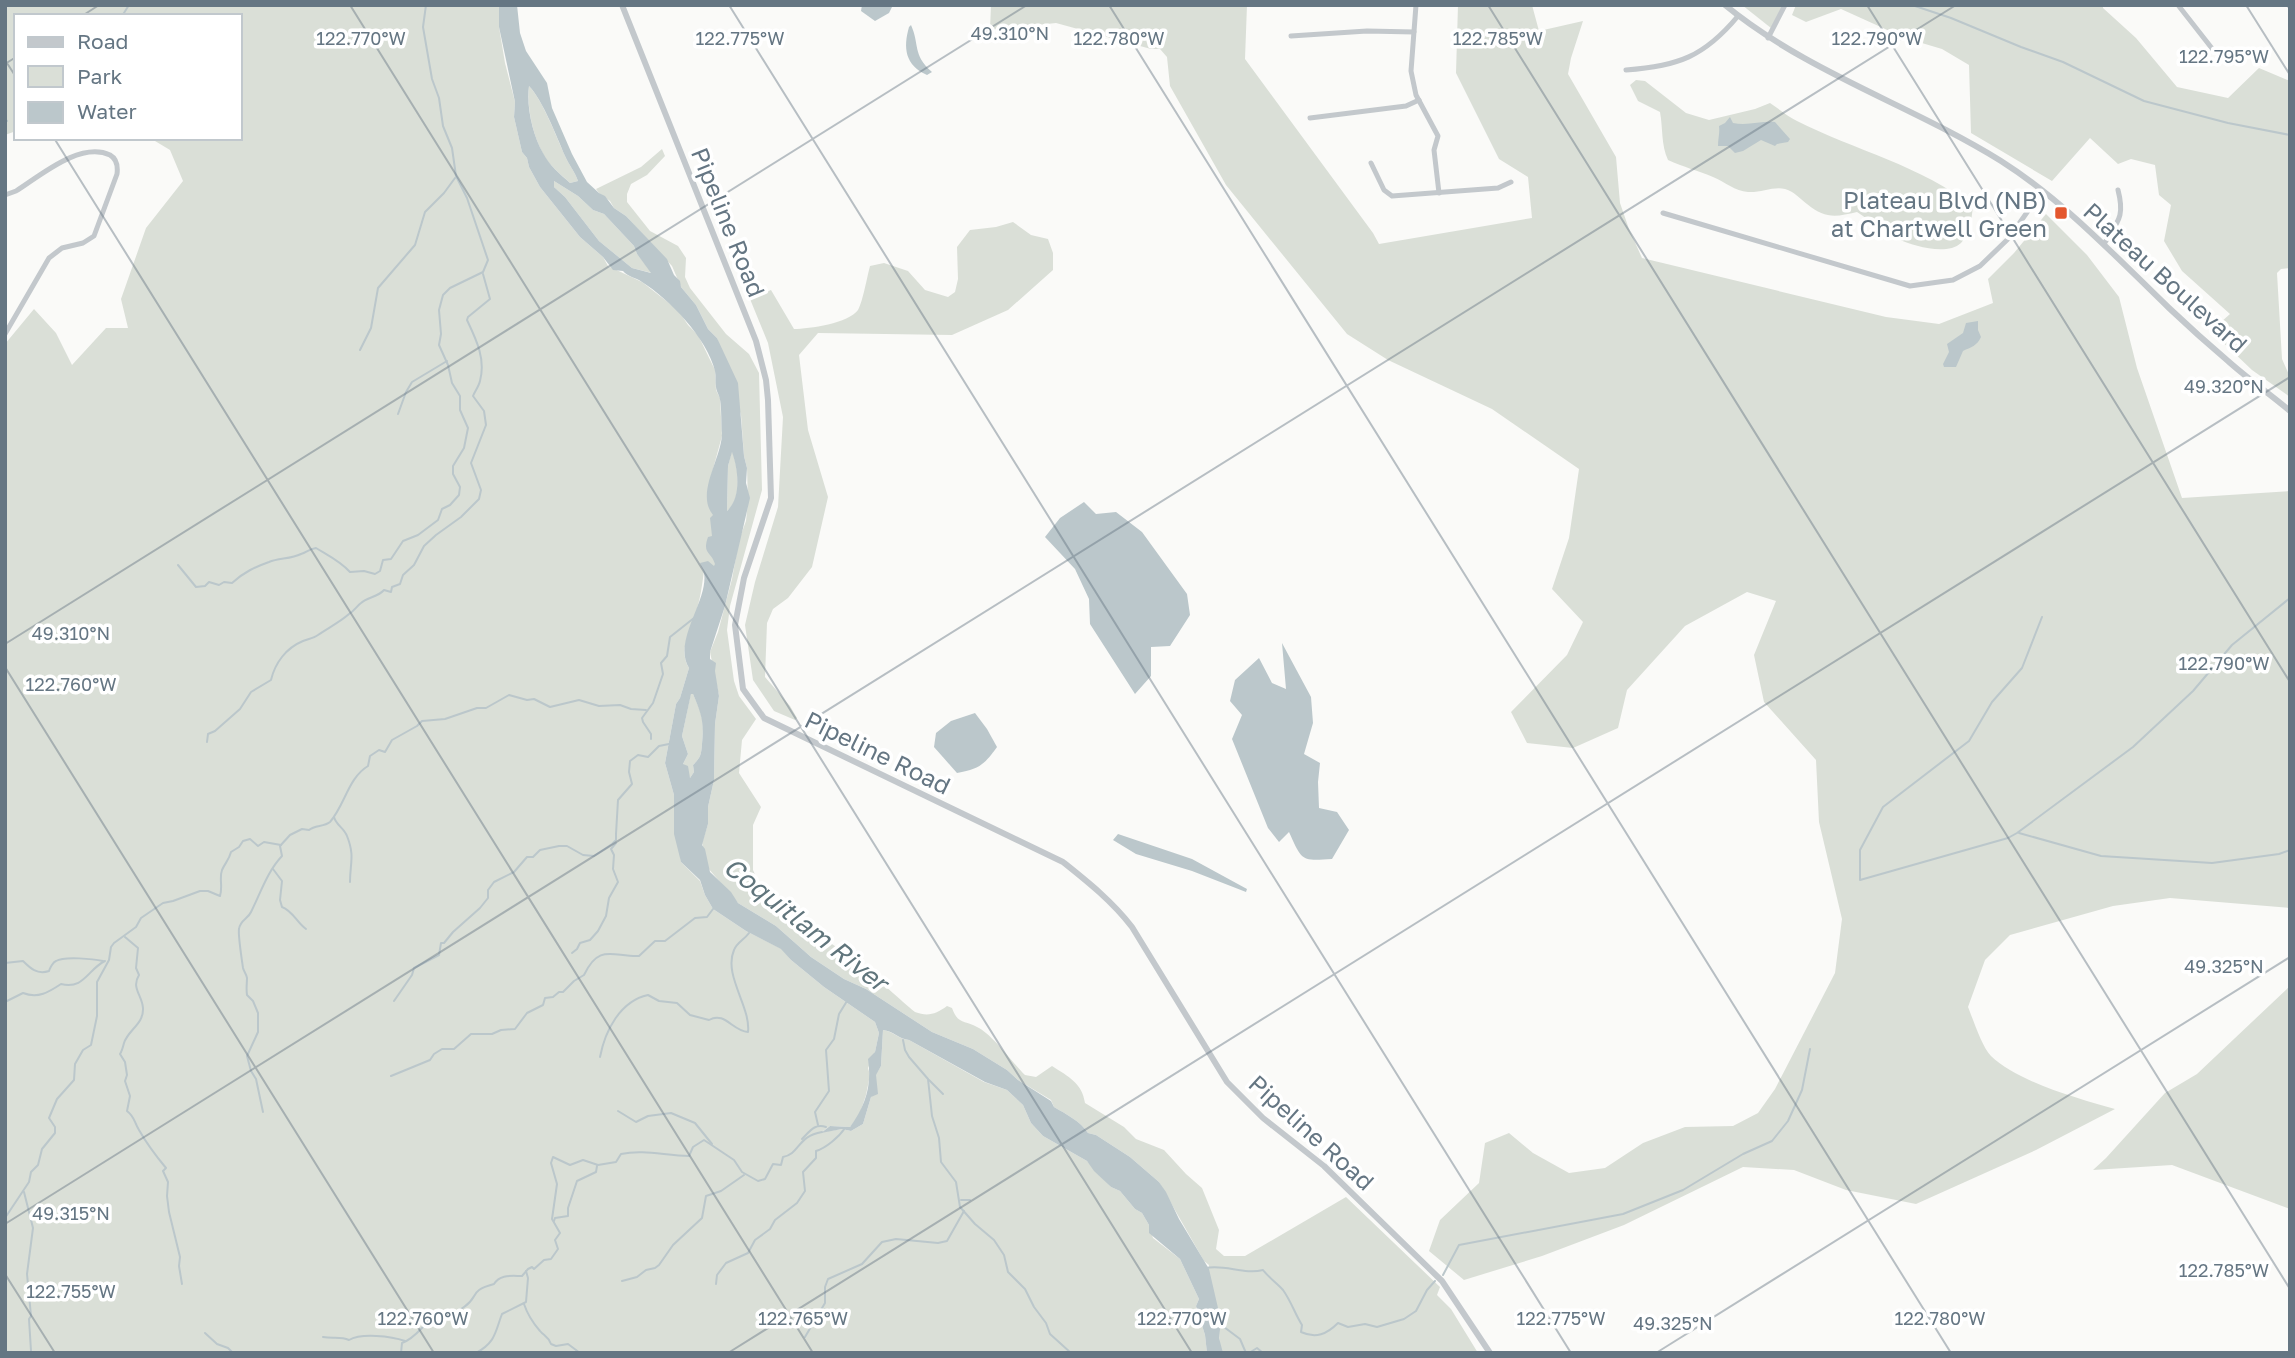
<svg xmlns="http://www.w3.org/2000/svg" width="2295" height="1358" font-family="'Golos Text',sans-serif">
<rect width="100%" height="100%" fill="#fafaf8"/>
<g fill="#dadfd7">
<path d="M5 5H499V27L505 63 515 102 514 117 522 152 527 158 529 167 540 187 580 237 603 257 608 266 642 282 678 310 688 325 698 335 715 370 716 390 720 398 722 436 710 480 714 515 712 536 715 563V566L704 571C702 586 700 601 695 615 690 631 678 651 689 668L680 698 676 704 665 763 674 795 681 862 700 881 705 895 713 909 746 931 782 949 791 960 824 987 875 1022 879 1033 875 1052 868 1068 870 1075 866 1095 859 1116 850 1127 830 1126 822 1132 842 1129 851 1131 863 1124 871 1097 876 1090V1074L881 1066 883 1030C892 1031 899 1039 909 1040L984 1082 1007 1090 1023 1105 1031 1123 1043 1136 1087 1161 1111 1187 1120 1191 1135 1209 1142 1213 1149 1225 1153 1238 1180 1259 1199 1299 1196 1306 1205 1335 1207 1353H5V344L34 309 56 333 72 365 106 328H128L121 299 146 228 183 181 170 150 150 138H240V16H16V131L5 135Z"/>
<path d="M991 5H1247L1245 59 1373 233 1379 244 1532 218 1528 177 1499 159 1456 73 1458 5H1532L1539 31 1583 21 1571 58 1568 74 1616 157 1620 203 1629 229 1642 258 1886 317 1939 324 1993 303 1988 279 2014 253 2046 214 2087 255 2119 297 2137 368 2182 498 2290 491V908L2170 898 2113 906 2010 935 1985 960 1968 1007C1973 1019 1982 1047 1991 1056 2018 1082 2079 1099 2115 1109L2036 1150 1916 1204 1846 1190 1794 1170 1743 1167 1624 1225 1542 1256 1464 1280 1429 1251 1440 1220 1479 1183 1485 1143 1509 1133 1533 1153 1569 1173 1605 1168 1643 1143 1685 1127 1733 1126 1758 1113 1775 1089 1835 973 1842 919 1819 822 1816 760 1764 702 1754 655 1776 601 1747 592 1685 626 1627 690 1618 728 1573 748 1527 743 1511 712 1567 655 1583 622 1552 589 1569 538 1579 469 1492 409 1388 360 1347 334 1226 185 1170 86 1167 57 1160 49H1151L1056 23 990 30Z"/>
<path d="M1742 5H1783L1771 28Z"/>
<path d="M1796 5H2103V8L2136 38 2177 87 2228 98 2259 68 2290 81V268L2281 269 2277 273 2282 359 2290 377V397L2252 370 2211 331 2230 314 2182 271 2164 241 2171 205 2159 195 2155 165 2131 159 2118 164 2090 138 2052 181 1971 133 1969 65 1942 49 1905 38 1841 9 1806 22 1792 15Z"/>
<path d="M1636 80 1645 81 1686 113 1709 120 1755 109 1770 103C1779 109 1787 116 1797 121 1854 150 1923 166 1973 207 1971 220 1971 233 1961 243 1947 256 1913 246 1898 239 1883 233 1870 220 1857 212 1836 217 1825 219 1807 204 1799 198 1795 192 1785 189 1774 186 1760 193 1748 192 1735 191 1725 182 1713 177 1699 171 1683 167 1668 160 1661 145 1663 128 1660 112L1638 101 1630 85Z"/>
<path d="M529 86C543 101 556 136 565 156 569 165 575 172 578 181L570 183C564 177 556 171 550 164 535 146 526 109 529 86Z"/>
<path d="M662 149 665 156 647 175 631 184 627 194V202L650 231 678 246 686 258 685 277 690 288 726 334 749 354 759 373 762 490 730 606 727 630 734 681 739 696 756 719 742 740 739 773 761 807 753 825V870L763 893 794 922 796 929C831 932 887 989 915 1012 928 1017 936 1014 947 1006L952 1008C958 1025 965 1020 977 1027 992 1034 1012 1062 1025 1075L1036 1077 1052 1066C1069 1077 1082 1083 1085 1103L1124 1127 1136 1139 1164 1150 1186 1174 1202 1188 1219 1230 1216 1249 1224 1256H1245L1346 1197 1440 1287 1437 1295 1451 1309 1478 1353H1223C1217 1344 1220 1335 1219 1325 1217 1302 1206 1292 1209 1265L1204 1261 1159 1182 1130 1157 1096 1135 1088 1133C1080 1121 1066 1114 1054 1107L1051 1100 1018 1080 1007 1070 973 1049 932 1032 866 989 844 979 811 957 776 926 738 903 708 868 702 843 708 824V807L714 780 715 724 719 696 710 652 718 632 732 579 739 540 746 521 748 502 747 468 744 456 741 415 717 338 708 329 696 305 681 287 672 266 626 216 614 208 610 201 599 193 596 189 641 167Z"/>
<path d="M554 181 578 196 593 210 604 214 634 246 637 254 652 273 632 268 599 241 565 197 554 187Z"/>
<path d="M1013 222 1031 235 1048 239 1053 253V270L1008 310 952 335 818 333 799 355 808 430 828 497 812 567 788 598 773 609 767 623 765 677 790 706 797 718 795 720 774 711 753 680 745 625 755 582 778 507 783 417 768 343 750 299 771 290 794 329C809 329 849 323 858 310 863 301 867 277 870 266L884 263 908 271 925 290 948 297 955 292 958 279 957 247 970 230 996 227Z"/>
<path d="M732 450C738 469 743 497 727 511L728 466Z"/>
<path d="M691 693 693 694C703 716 704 720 702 744 701 755 701 757 693 765L694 772 690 778 683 764 688 754 682 736Z"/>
<path d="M2290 986V1209L2172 1165 2093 1170 2106 1158 2165 1093 2197 1074Z"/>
</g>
<g fill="#bbc7cb" fill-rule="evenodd">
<path d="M499 5H517L520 33 526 51 547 83 552 108 572 154 587 182 599 193 605 196 614 208 626 216 667 259 674 275 680 281 681 287 696 305 708 329 717 338 738 383 744 456 747 468 746 483 750 498 725 606 710 652V659L716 663 715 671 719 696 715 724 714 780 708 807V824L702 845 705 849 710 872 731 892 738 903 776 926 811 957 844 979 866 989 932 1032 973 1049 1007 1070 1018 1080 1051 1101 1054 1107C1066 1114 1080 1121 1088 1133L1096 1135 1130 1157 1159 1182 1166 1192 1179 1219 1209 1269 1221 1321 1219 1338 1223 1353H1207L1205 1335 1196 1306 1199 1299 1180 1259 1149 1233V1225L1142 1213 1135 1209 1120 1191 1111 1187 1094 1171 1087 1161 1043 1136 1031 1123 1023 1105 1007 1090 985 1082 909 1040C899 1039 893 1031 883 1030L881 1066 876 1075 878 1094 871 1097 863 1124 851 1131 842 1129 821 1133 830 1126 850 1127C866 1105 872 1085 868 1059L875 1052 879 1033 875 1022 824 987 791 960 781 949 746 931 713 909 705 895 700 880 681 862 674 834V795L665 763 676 704 680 698 689 668C672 641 709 600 704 573 703 569 701 567 700 563L708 561 714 566 715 564C711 551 702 554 708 537L712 536 710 518 713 515C695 493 722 458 722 433 721 425 722 403 719 396 718 393 716 390 716 387 715 382 716 376 715 371 707 338 669 299 642 282 635 277 628 277 623 271L613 270 603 257 580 237 540 187 529 167 527 158 522 152 514 117 515 102 499 27ZM529 86C542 99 557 137 565 156 569 165 575 172 578 181L570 183C560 174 549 165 543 153 533 136 526 106 529 86ZM554 181 578 196 593 210 604 214 634 246 637 254 651 273 632 268 599 241 565 197 554 187ZM732 452C738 469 742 497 727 511L728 466ZM691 694H693C702 715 704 722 702 744 701 755 701 757 693 765L694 772 690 778 688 766 683 764 688 754 682 736Z"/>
<path d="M862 5H893L889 13 875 21 861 11Z"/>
<path d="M911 25C920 45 912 54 932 72L927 75C905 65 903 48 909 27Z"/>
<path d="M1730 117 1733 123C1747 126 1761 121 1775 122L1790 139 1788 142 1777 144 1775 146 1761 140 1743 151 1735 153 1728 146H1718C1718 138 1720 133 1719 126L1725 123Z"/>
<path d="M1978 321V330L1981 337C1977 346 1971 347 1963 351L1956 367H1944L1943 364 1949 352 1947 344 1963 333 1966 323Z"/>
<path d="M1084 502 1096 514 1116 512 1142 532 1187 594 1190 615 1170 646 1151 647V676L1135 694 1090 624 1089 599 1075 569 1045 537 1060 518Z"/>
<path d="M1282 643 1311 697 1313 723 1304 754 1320 763 1318 782 1319 808 1337 812 1349 830 1332 859C1301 861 1302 861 1289 832L1279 842 1268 828 1232 739 1242 715 1230 701 1235 680 1259 658 1272 683 1286 689Z"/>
<path d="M975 713 987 729 997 747C984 765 979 769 957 773L934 747 936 733 951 721Z"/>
<path d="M1118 834 1192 859 1247 889 1246 892 1192 871 1136 854 1113 840Z"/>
</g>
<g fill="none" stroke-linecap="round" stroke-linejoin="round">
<g stroke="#bbc7cb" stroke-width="2">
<path d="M1912 5 1951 18 2021 47 2063 62 2144 101 2228 123 2290 135"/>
<path d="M122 16 129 5"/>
<path d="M5 119 7 121"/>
<path d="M360 350 371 328 378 288 415 245 425 212 444 193 455 178"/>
<path d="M398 414 406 392 412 382 447 361"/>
<path d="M178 565 196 587 205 586 209 582 219 585 224 582 232 583C244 572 255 567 269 562 279 558 291 559 301 554 307 552 309 549 316 548 329 556 340 561 350 572L364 571 375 574 380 571 383 560 391 559 403 541 418 535 438 520 442 509 450 505 459 495 460 487 453 474V466L464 448 468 428 460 410V396L452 383 448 365 439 345 441 334 439 310 443 295 450 288 483 272 488 260 467 198 456 176 452 148 443 126 439 98 432 79 423 27 426 5"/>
<path d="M2042 617 2022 668 1992 702 1969 741 1883 807 1860 850V880L2008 838 2017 833 2133 747 2193 691 2232 645 2290 598"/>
<path d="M651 739V734L643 722 642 718 653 703 663 674 661 663 667 656 670 637 694 618"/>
<path d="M207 742 208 734 215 731 240 709 251 692 271 680C275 663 286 648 303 641 308 639 314 638 318 635 328 628 340 622 349 614 354 611 357 606 361 603 368 597 378 597 384 590L391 592 392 587 400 584 403 575 414 565 424 546 436 535 461 517 479 499 481 490 471 463 486 425 484 411 473 396C475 391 479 386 480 381 486 359 476 339 467 320L468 317 490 299 483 274"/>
<path d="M334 817C336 825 344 828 347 836 355 856 350 863 350 882"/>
<path d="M2019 833 2101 856 2212 863 2279 854 2290 850"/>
<path d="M616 834 618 800 632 784 629 772 630 761 638 755 648 757 659 746 669 744"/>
<path d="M273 869 282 881 280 900 282 907C293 911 297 923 306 929"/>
<path d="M125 937 138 948 136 968 139 975C131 988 142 995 143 1008 144 1024 128 1030 124 1043 123 1047 122 1051 120 1054L125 1062 127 1075 125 1081 130 1096 127 1111C135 1117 134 1122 139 1130 147 1144 156 1156 166 1168L163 1171 168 1182 167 1196 169 1212 180 1257 179 1266 182 1284"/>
<path d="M572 953 577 949 580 943 590 940 598 931 606 916 609 898 618 882 613 869 614 855 611 849 616 843"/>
<path d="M5 963 23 961C30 968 37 975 49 971 50 968 53 962 56 961 64 956 94 959 103 961"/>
<path d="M394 1001 412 975 414 968 439 955 441 943H444L453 932 480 908 488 898V890L494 882 514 872 527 857H533L540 850 559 846H567L583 855 594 856 612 844 616 840V834"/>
<path d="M5 1002 23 993C38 999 49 992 61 984 84 990 88 969 105 961"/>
<path d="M903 1040 905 1050 909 1057 928 1079 932 1116 939 1138 941 1162 956 1182 960 1207 975 1224 994 1240 1004 1255 1008 1272 1025 1289 1034 1307 1046 1323 1050 1334 1071 1353"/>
<path d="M600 1057C605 1031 620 1001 648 995L659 1001 677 1003 690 1015 709 1020C725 1011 732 1031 748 1032 751 1007 723 975 734 950 737 942 744 940 749 933"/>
<path d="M391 1076 430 1060 434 1054 442 1049H454L471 1034H492L501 1030 515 1029 527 1013 543 1005 545 998 553 997 559 992H563L574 981 584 975C599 943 613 957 639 956L655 941H665L695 918 707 917 713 909"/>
<path d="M929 1080 943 1094"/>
<path d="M618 1111 636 1122 648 1116 671 1113 695 1123 712 1144"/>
<path d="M263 1112 256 1079 251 1071 247 1056 258 1032V1013L253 1001 247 995C246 989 247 983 247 978 246 973 244 972 243 968 242 961 238 935 239 929 240 920 248 919 251 912 261 892 267 872 282 856L280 846 290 835 302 829 309 830C315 825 324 827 330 822 345 805 348 778 368 766L370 756 379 750 385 752 392 740 417 726 422 721 445 719 477 708H486L509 695 527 700 534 699 550 707 579 700 599 706 620 705 631 709 646 710"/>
<path d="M818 1125 815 1112 829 1091 826 1050 834 1039 839 1014 847 1001"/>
<path d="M802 1139C810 1131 815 1123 826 1127"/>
<path d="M24 1192 33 1228 27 1274 31 1316 29 1319 31 1351"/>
<path d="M961 1200H970"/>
<path d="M5 1218 29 1182 31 1172 38 1165 42 1149 55 1133V1127L49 1118 57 1099 74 1080 75 1064 83 1050 91 1045 97 1016V982L109 960 111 947 114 943 136 927 141 918 163 903 173 901 200 891H208L220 896C223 887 219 878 222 870 225 863 229 860 231 852L239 847 243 841 250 839 258 846 264 842 281 845"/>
<path d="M554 1221 555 1218 568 1216V1208L577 1181 596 1172 597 1166"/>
<path d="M1206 1268C1225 1264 1244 1275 1263 1270 1269 1278 1277 1283 1283 1290 1291 1301 1295 1314 1302 1325L1301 1332C1316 1339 1327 1334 1338 1323L1348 1327 1365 1324 1377 1327 1404 1319 1416 1311 1427 1290 1435 1281"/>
<path d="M1443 1275 1459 1245 1623 1214 1683 1190 1743 1154 1772 1141 1788 1121 1802 1090 1810 1049"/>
<path d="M622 1281 637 1277 646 1270 655 1268 659 1265 673 1245 702 1218 706 1196 721 1191 744 1175"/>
<path d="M716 1284 717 1275 726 1263 748 1253 755 1240 770 1229 775 1220 797 1203 805 1191 803 1172 816 1158V1151C826 1148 839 1137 845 1128"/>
<path d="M524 1304C527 1313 533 1323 540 1331 544 1336 548 1336 551 1344L556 1346 568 1344 580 1353"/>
<path d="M1220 1324 1240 1339 1246 1353"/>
<path d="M205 1333 217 1344 228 1348 233 1353"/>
<path d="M323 1337C333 1339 340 1336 349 1340 361 1333 391 1336 405 1341"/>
<path d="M805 1337 825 1303V1287L828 1279 862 1264 882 1242 896 1239 938 1243 947 1241 964 1211"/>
<path d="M401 1353 402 1343C418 1337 423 1323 433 1319 443 1315 456 1314 464 1307 480 1296 468 1291 494 1284 500 1274 511 1276 522 1276L528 1269 532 1267 534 1269 544 1260 551 1259 558 1249 555 1240 560 1233 552 1219 557 1184 551 1163 553 1157 570 1165 583 1160 598 1165 616 1162 621 1154C644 1149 666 1156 689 1156L693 1147 704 1140 734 1160 742 1172 758 1181 765 1179 773 1164 781 1165 783 1157C800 1154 797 1136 822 1132"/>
<path d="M476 1353C496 1342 495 1332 502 1314L526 1302 528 1278 526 1271"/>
<path d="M1249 1353 1257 1348 1263 1353"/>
</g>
<g stroke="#c3c8cc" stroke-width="5">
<path d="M1416 5 1411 71 1416 95 1438 136 1434 150 1439 193"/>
<path d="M2178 5 2214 51"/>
<path d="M1291 36 1367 31 1414 32"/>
<path d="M1768 38 1785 5"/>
<path d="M1626 70C1678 66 1704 57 1738 16"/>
<path d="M1310 118 1406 106 1419 100"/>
<path d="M1371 163 1384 190 1392 196 1498 188 1511 182"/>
<path d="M5 195 16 191C40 176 80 141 110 155 117 159 118 166 117 174L94 236 83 243 62 248 49 258 5 334"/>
<path d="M1663 213 1910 286 1953 280 1980 266 2009 238 2042 191"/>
<path d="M2104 244C2118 221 2125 217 2118 190"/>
</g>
<g stroke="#c3c8cc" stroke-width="6">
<path d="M622 5 756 341 766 380 768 400 771 498 744 578 735 625 743 689 764 718 1063 862C1088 882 1112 901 1132 927L1227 1082 1263 1118 1324 1166 1442 1281 1490 1353"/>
<path d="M1725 5C1808 73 1911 105 2001 161 2064 201 2116 257 2169 308 2188 326 2208 344 2228 361 2248 379 2270 394 2290 411"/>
<path d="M2289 5 2290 6"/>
</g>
</g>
<path fill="none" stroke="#657683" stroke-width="2" stroke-opacity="0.45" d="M350 5 1192 1353M729 5 1571 1353M1109 5 1951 1353M1488 5 2290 1289M1867 5 2290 682M2246 5 2290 75M82 16 99 5M5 60 16 77M5 64 16 57M54 138 813 1353M5 644 1027 5M5 667 434 1353M5 1224 1956 5M5 1274 55 1353M728 1353 2290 377M1656 1353 2290 957"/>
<rect fill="#e4572e" stroke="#fff" stroke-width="2.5" x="2054" y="206" width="14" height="14" rx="3.5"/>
<g text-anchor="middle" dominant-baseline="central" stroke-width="7" stroke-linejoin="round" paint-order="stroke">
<g font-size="24" fill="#657683" stroke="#fff" text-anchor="end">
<text x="2047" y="199">Plateau Blvd (NB)<tspan x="2047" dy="28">at Chartwell Green</tspan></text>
</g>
<g font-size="24" fill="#657683" stroke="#fff">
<text transform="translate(729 222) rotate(68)">Pipeline Road</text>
<text transform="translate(2166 277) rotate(42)">Plateau Boulevard</text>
<text transform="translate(878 752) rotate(26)">Pipeline Road</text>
<text transform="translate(1312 1132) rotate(42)">Pipeline Road</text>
</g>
<g font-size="26" font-style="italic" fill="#60757c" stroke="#fff">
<text transform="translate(806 924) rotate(38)">Coquitlam River</text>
</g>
</g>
<g font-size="18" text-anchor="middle" fill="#657683" stroke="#fff" stroke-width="7" stroke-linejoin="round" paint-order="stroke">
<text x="1010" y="40">49.310°N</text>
<text x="361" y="45">122.770°W</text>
<text x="740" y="45">122.775°W</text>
<text x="1119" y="45">122.780°W</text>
<text x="1498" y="45">122.785°W</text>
<text x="1877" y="45">122.790°W</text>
<text x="2224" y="63">122.795°W</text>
<text x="2224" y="393">49.320°N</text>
<text x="71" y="640">49.310°N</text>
<text x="2224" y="670">122.790°W</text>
<text x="71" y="691">122.760°W</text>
<text x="2224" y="973">49.325°N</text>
<text x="71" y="1220">49.315°N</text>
<text x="2224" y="1277">122.785°W</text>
<text x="71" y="1298">122.755°W</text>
<text x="423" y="1325">122.760°W</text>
<text x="803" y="1325">122.765°W</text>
<text x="1182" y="1325">122.770°W</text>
<text x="1561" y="1325">122.775°W</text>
<text x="1940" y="1325">122.780°W</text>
<text x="1673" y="1330">49.325°N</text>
</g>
<rect width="2295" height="1358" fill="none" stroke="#657683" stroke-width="14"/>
<rect x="14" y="14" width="228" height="126" fill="#ffffff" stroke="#c1c8cd" stroke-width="2"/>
<rect x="28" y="37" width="35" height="10" fill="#c3c8cc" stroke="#c1c8cd" stroke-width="2"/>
<text x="77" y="49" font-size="21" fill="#657683">Road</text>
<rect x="28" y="66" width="35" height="21" fill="#dadfd7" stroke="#c1c8cd" stroke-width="2"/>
<text x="77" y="84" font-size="21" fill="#657683">Park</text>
<rect x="28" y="102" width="35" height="21" fill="#bbc7cb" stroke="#c1c8cd" stroke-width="2"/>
<text x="77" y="119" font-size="21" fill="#657683">Water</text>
</svg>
